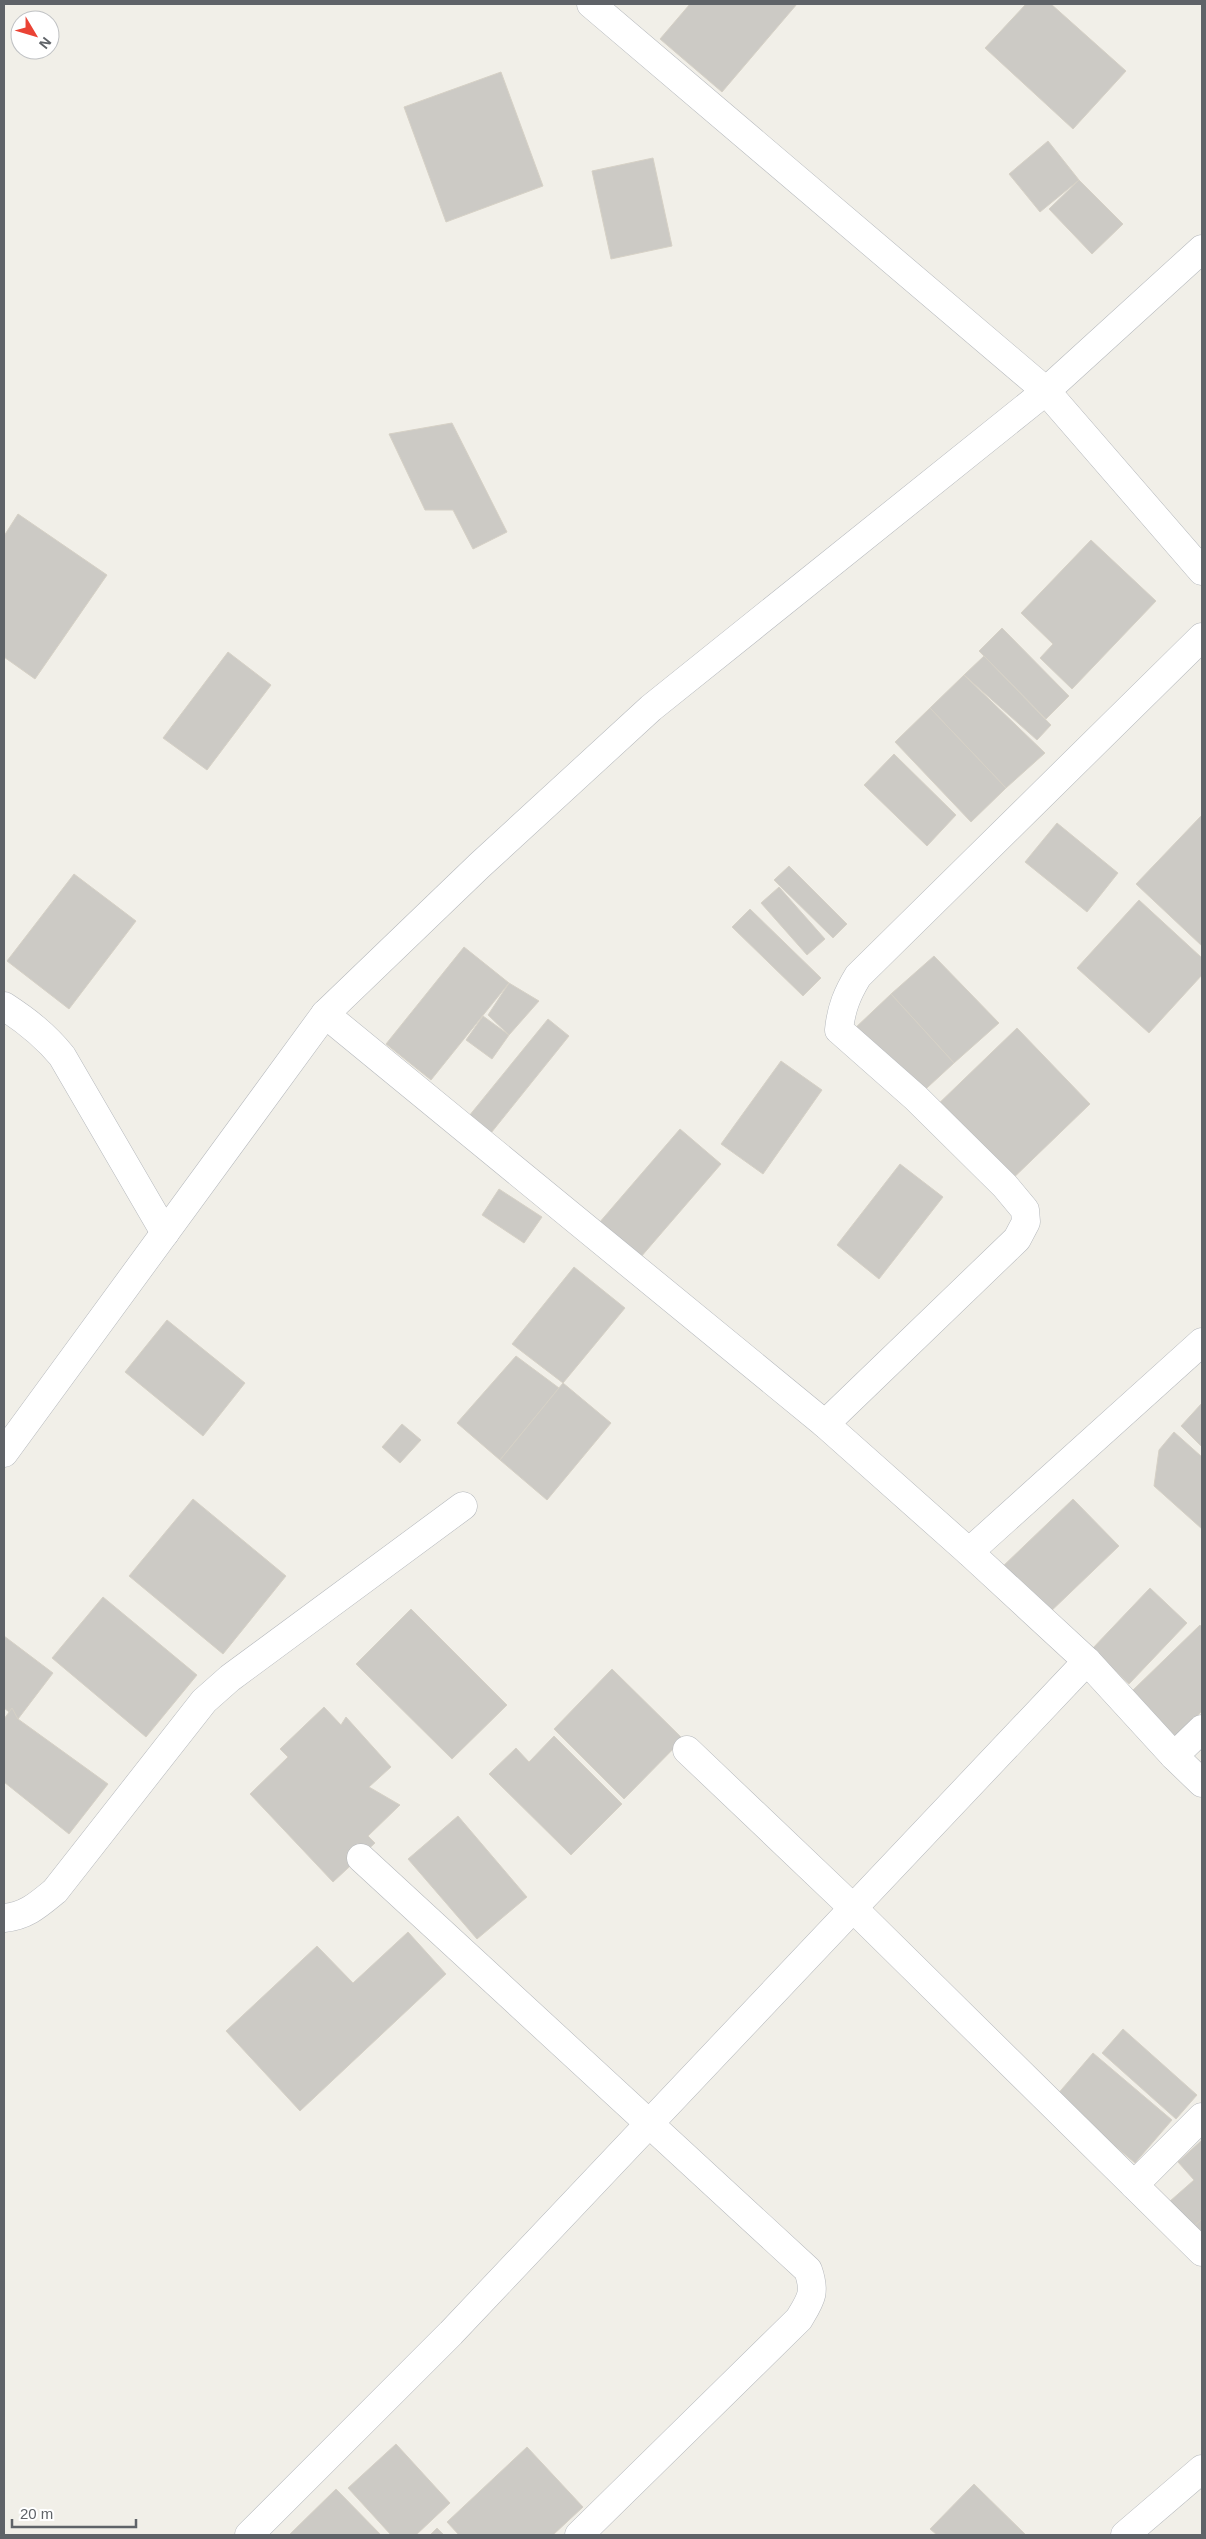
<svg xmlns="http://www.w3.org/2000/svg" width="1206" height="2539" font-family="Helvetica,sans-serif">
<rect width="100%" height="100%" fill="#f1efe8"/>
<g fill="#cccac5" stroke="#d6d1c6">
<path d="M690 4H797L722 92 660 39Z"/>
<path d="M1026 4H1051L1126 71 1073 129 985 48Z"/>
<path d="M501 72 543 186 446 222 404 107Z"/>
<path d="M1048 141 1079 180 1040 212 1009 174Z"/>
<path d="M653 158 672 246 611 259 592 171Z"/>
<path d="M1079 180 1123 224 1092 254 1049 209Z"/>
<path d="M452 423 507 532 473 549 453 510H425L389 434Z"/>
<path d="M18 514 107 575 35 679 4 657V536Z"/>
<path d="M1091 540 1156 601 1072 689 1040 658 1053 644 1021 613Z"/>
<path d="M1002 628 1069 696 1046 719 979 651Z"/>
<path d="M228 652 271 685 207 770 163 738Z"/>
<path d="M984 656 1051 725 1037 740 964 675Z"/>
<path d="M964 675 1045 753 1006 788 930 708Z"/>
<path d="M930 708 1006 788 971 822 895 742Z"/>
<path d="M894 754 956 815 927 846 864 785Z"/>
<path d="M1201 816 1202 817V946L1136 884Z"/>
<path d="M1057 823 1118 873 1087 912 1025 862Z"/>
<path d="M789 866 847 924 833 938 774 880Z"/>
<path d="M74 874 136 921 69 1009 7 961Z"/>
<path d="M779 887 825 939 807 955 761 903Z"/>
<path d="M1139 900 1202 958V975L1149 1033 1077 968Z"/>
<path d="M750 909 821 978 803 996 732 927Z"/>
<path d="M464 947 509 983 431 1080 386 1044Z"/>
<path d="M934 956 999 1023 954 1063 891 994Z"/>
<path d="M509 983 539 1001 509 1035 488 1015Z"/>
<path d="M891 994 954 1063 916 1098 853 1030Z"/>
<path d="M483 1016 509 1035 492 1059 466 1040Z"/>
<path d="M548 1019 569 1036 491 1133 469 1116Z"/>
<path d="M1017 1028 1090 1104 1005 1186 932 1110Z"/>
<path d="M781 1061 822 1090 763 1174 721 1144Z"/>
<path d="M680 1129 721 1164 640 1258 599 1223Z"/>
<path d="M900 1164 943 1197 879 1279 837 1245Z"/>
<path d="M499 1189 542 1217 524 1243 482 1215Z"/>
<path d="M574 1267 625 1308 563 1383 512 1344Z"/>
<path d="M167 1320 245 1383 203 1436 125 1372Z"/>
<path d="M516 1356 559 1388 500 1460 457 1423Z"/>
<path d="M563 1383 611 1423 547 1500 500 1460Z"/>
<path d="M1202 1403V1447L1181 1426Z"/>
<path d="M402 1424 421 1440 400 1463 382 1447Z"/>
<path d="M1174 1432 1202 1457V1529L1154 1486 1159 1450Z"/>
<path d="M193 1499 286 1576 223 1654 129 1576Z"/>
<path d="M1073 1499 1119 1546 1046 1616 1000 1569Z"/>
<path d="M1150 1588 1187 1623 1129 1684 1092 1649Z"/>
<path d="M103 1597 197 1675 146 1737 52 1658Z"/>
<path d="M411 1609 507 1705 452 1759 356 1664Z"/>
<path d="M1200 1625 1202 1627V1711L1175 1738 1131 1692Z"/>
<path d="M4 1636 53 1673 18 1719 4 1708Z"/>
<path d="M612 1669 683 1739 624 1799 554 1729Z"/>
<path d="M324 1707 341 1725 346 1717 391 1767 369 1787 400 1805 368 1836 375 1843 333 1882 250 1794 288 1757 280 1749Z"/>
<path d="M12 1708 18 1719 108 1784 69 1834 4 1782V1719Z"/>
<path d="M554 1736 622 1804 571 1855 489 1774 516 1748 529 1762Z"/>
<path d="M458 1816 527 1897 477 1939 408 1859Z"/>
<path d="M408 1932 446 1974 300 2111 226 2031 317 1946 353 1983Z"/>
<path d="M1123 2029 1197 2095 1176 2119 1102 2053Z"/>
<path d="M1093 2053 1172 2120 1135 2163 1056 2096Z"/>
<path d="M1202 2140V2221L1185 2236 1161 2209 1194 2180 1178 2162Z"/>
<path d="M1202 2219V2253L1185 2234Z"/>
<path d="M396 2444 450 2503 416 2535H391L348 2488Z"/>
<path d="M527 2447 583 2507 553 2535H459L447 2522Z"/>
<path d="M974 2484 1026 2535H937L930 2529Z"/>
<path d="M336 2489 381 2535H289Z"/>
<path d="M437 2528 444 2535H430Z"/>
</g>
<g fill="none" stroke-linecap="round" stroke-linejoin="round">
<defs>
<g id="minor">
<path d="M591 4 1046 391 1202 571"/>
<path d="M4 1006C27 1021 45 1035 62 1056L165 1233"/>
<path d="M325 1014 825 1424 969 1552 1087 1661 1174 1756 1202 1783"/>
<path d="M825 1424 1017 1239 1026 1222 1025 1210 1005 1186 916 1098 839 1030C841 1009 847 994 858 976L1202 637"/>
<path d="M4 1453 325 1014 480 865 651 708 1046 391 1202 249"/>
<path d="M969 1552 1202 1342"/>
<path d="M687 1750 853 1908 1202 2252"/>
<path d="M1174 1756 1202 1729"/>
<path d="M361 1858 808 2270C816 2293 811 2299 799 2319L579 2535"/>
<path d="M4 1918C26 1916 38 1905 55 1891L204 1701 230 1678 463 1506"/>
<path d="M1134 2185 1202 2117"/>
<path d="M249 2535 451 2333 1087 1661"/>
<path d="M1125 2535 1202 2469"/>
</g>
</defs>
<use href="#minor" stroke="#b5b8bc" stroke-width="29"/>
<use href="#minor" stroke="#fff" stroke-width="28"/>
</g>
<rect width="1206" height="2539" fill="none" stroke="#5f6368" stroke-width="10"/>
<g transform="translate(35 35) rotate(128)"><circle r="24" fill="#ffffff" stroke="#bfc1c3"/>
<path d="M0-4L9 19L0 12L-9 19Z" fill="#ea4335"/>
<text y="-8" font-size="14" font-weight="bold" text-anchor="middle" fill="#5f6368">N</text>
</g>
<path d="M12 2519v8h124v-8" fill="none" stroke="#5f6368" stroke-width="2.5"/>
<text x="20" y="2519" font-size="15" fill="#5f6368" stroke="#ffffff" stroke-width="4" paint-order="stroke">20 m</text>
</svg>
